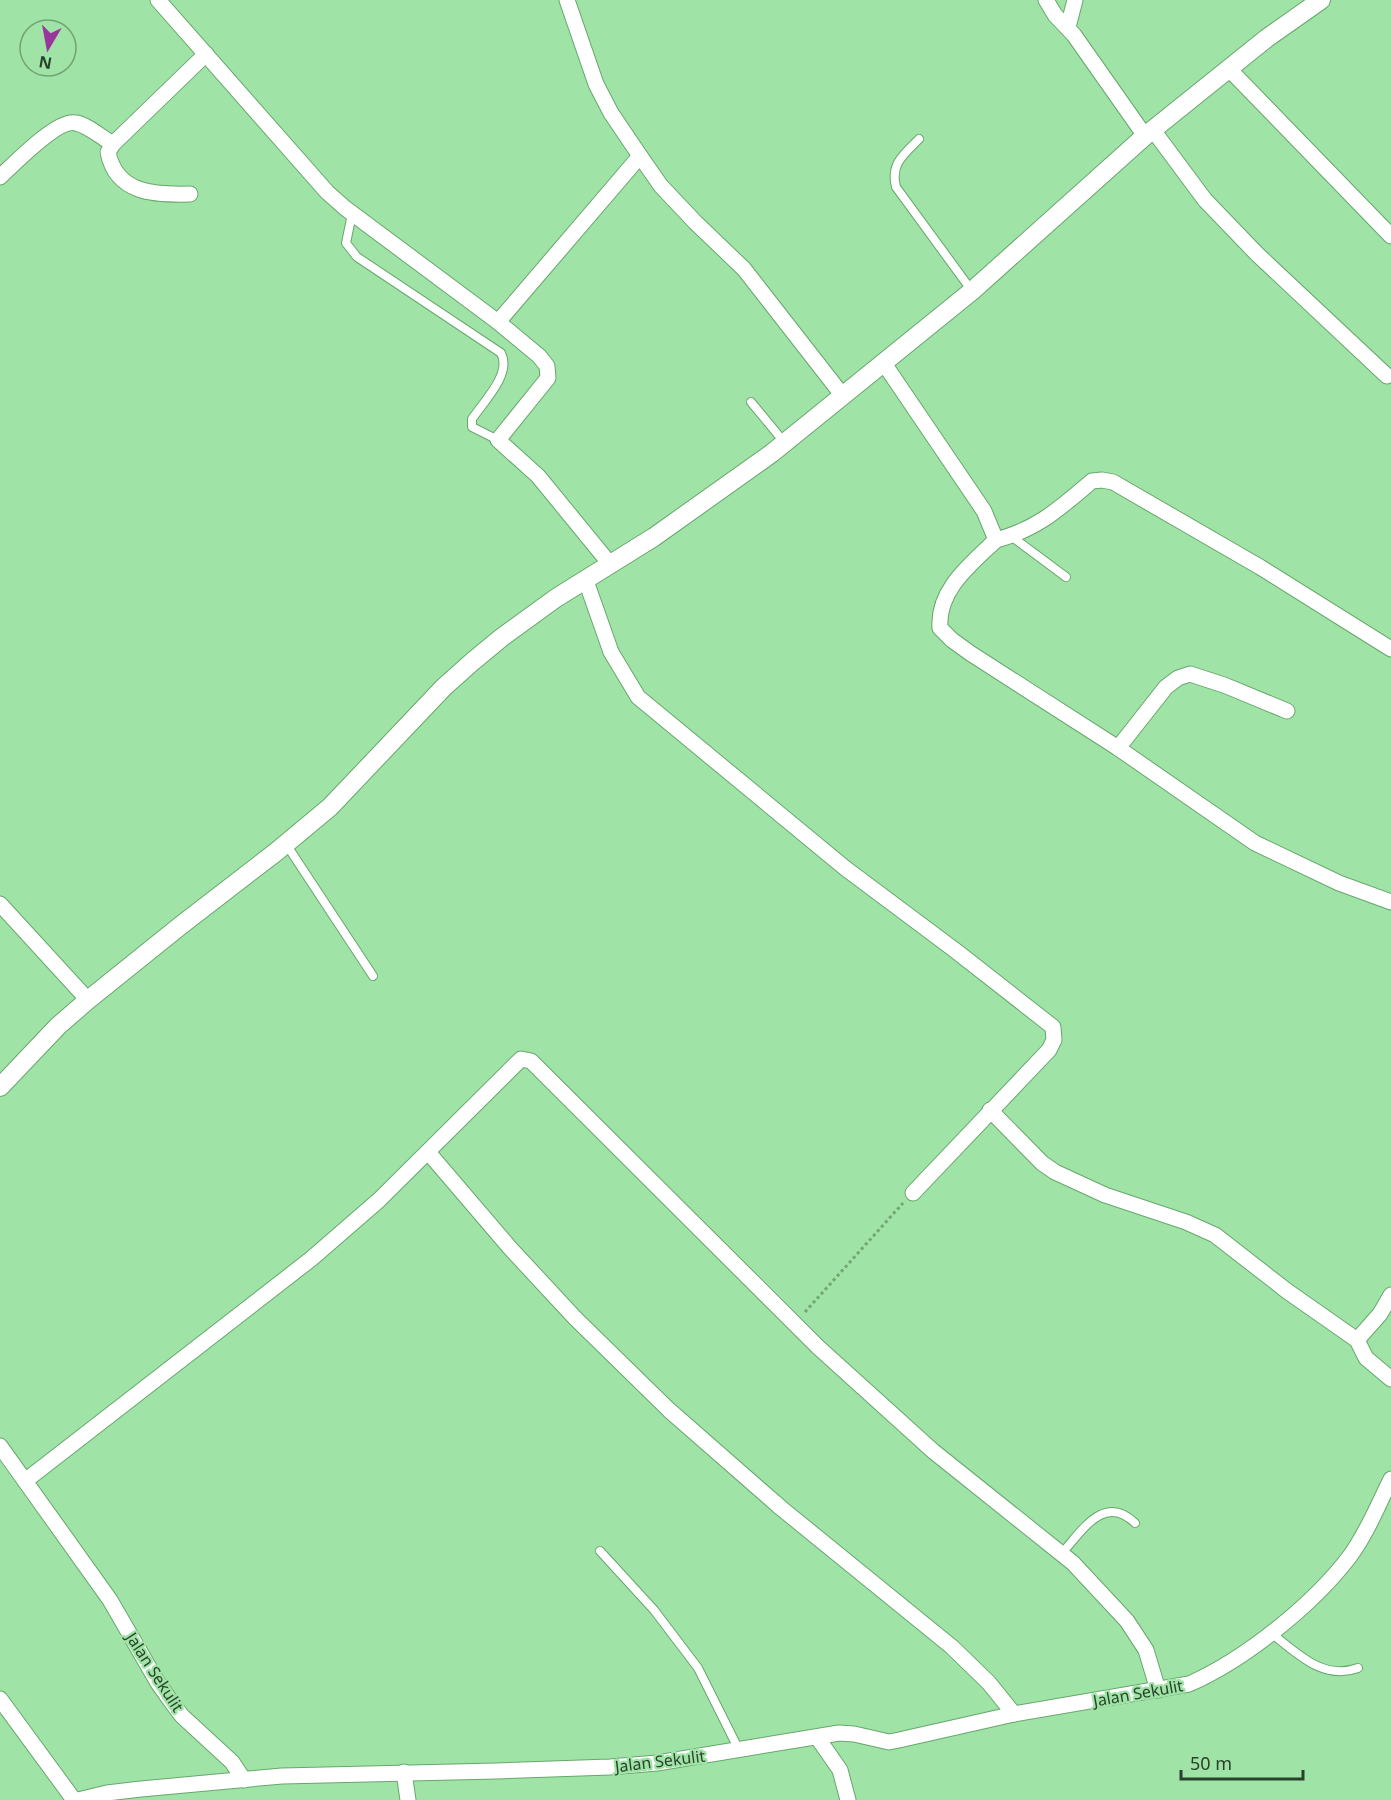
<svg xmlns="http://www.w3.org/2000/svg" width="1391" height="1800" font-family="'Noto Sans',sans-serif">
<rect width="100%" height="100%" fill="#a0e3a6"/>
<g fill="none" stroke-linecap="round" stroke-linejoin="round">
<defs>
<g id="service">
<path d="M919 139C904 154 890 164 896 187L972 291"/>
<path d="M352 214 346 243 357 257 501 353C512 374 484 401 472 419V427L498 440"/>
<path d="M751 402 784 442"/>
<path d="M1011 536 1066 577"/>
<path d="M286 844 373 976"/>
<path d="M600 1551 654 1610 698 1668 739 1750"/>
<path d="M1062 1553C1082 1531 1104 1493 1135 1523"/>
<path d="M1271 1633C1297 1653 1323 1681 1358 1668"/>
</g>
<g id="minor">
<path d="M158 0 327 192 345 208 498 322 539 356 547 366 548 378 498 440 538 476 610 564"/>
<path d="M567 0 596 84 611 113 640 156 661 186 695 222 744 269 843 396"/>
<path d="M1046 0 1055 15 1074 35 1145 136"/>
<path d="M1068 27 1075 0"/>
<path d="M1229 69 1391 236"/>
<path d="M1153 130 1205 200 1257 254 1387 376"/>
<path d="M0 177C14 164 58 118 76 123 88 125 102 138 113 144"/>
<path d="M190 194C155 195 116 194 108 152L113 144 206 54"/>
<path d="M498 322 640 156"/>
<path d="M883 362 984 511 996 540C971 564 937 590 940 628L952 640 970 653 1118 748 1255 843 1339 883 1391 902"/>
<path d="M996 540C1038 529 1060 508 1092 481L1102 480 1113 482 1260 567 1391 649"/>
<path d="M586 581 611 652 638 697 845 868 956 951 1053 1027 1054 1040 1049 1050 913 1193"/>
<path d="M1118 748 1166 687 1178 678 1190 674 1224 685 1287 711"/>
<path d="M0 904 88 1000"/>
<path d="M990 1110 1042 1163 1055 1172 1105 1195 1186 1222 1215 1235 1287 1291 1357 1340 1366 1358 1391 1379"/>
<path d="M428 1152 510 1248 575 1318 669 1410 781 1508 952 1647 989 1683 1014 1714"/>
<path d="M1357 1340 1380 1314 1391 1295"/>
<path d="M0 1446 110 1600 158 1683 170 1700 182 1716 232 1762 244 1780"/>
<path d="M25 1481 311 1259 379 1200 521 1059 531 1061 818 1347 933 1451 1073 1563 1127 1621 1146 1650 1158 1690"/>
<path d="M0 1699 74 1800"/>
<path d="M817 1737 840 1770 848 1800"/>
<path d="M404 1772 408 1800"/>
<path d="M78 1800 107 1793 141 1789 282 1776 496 1771 610 1767 657 1763 839 1733 854 1734 889 1742 899 1740 1014 1714 1189 1684C1244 1660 1313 1605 1350 1556 1367 1533 1378 1505 1391 1479"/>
</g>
<path id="tertiary" d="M0 1087 58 1026 88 1000 180 926 276 852 330 807 444 687 472 662 501 638 556 598 654 537 772 453 972 291 1145 136 1267 38 1321 0"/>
</defs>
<use href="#service" stroke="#67a76d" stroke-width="10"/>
<use href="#minor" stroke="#67a76d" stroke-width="17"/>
<use href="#tertiary" stroke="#67a76d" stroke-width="20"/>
<path stroke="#71a576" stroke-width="3" stroke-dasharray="3 3" stroke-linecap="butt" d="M805 1312 903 1203"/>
<use href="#service" stroke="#fff" stroke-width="8"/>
<use href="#minor" stroke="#fff" stroke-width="15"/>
<use href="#tertiary" stroke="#fff" stroke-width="18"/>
</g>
<g text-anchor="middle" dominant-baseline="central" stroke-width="4.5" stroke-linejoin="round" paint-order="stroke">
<g font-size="16" fill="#28432a" stroke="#a0e3a6">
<text transform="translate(155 1672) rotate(57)">Jalan Sekulit</text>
<text transform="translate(1138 1693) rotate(-10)">Jalan Sekulit</text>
<text transform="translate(660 1761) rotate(-7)">Jalan Sekulit</text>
</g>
</g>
<g transform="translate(48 48) rotate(190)"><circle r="28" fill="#a0e3a6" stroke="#70a374" stroke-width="1.5"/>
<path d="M0-4.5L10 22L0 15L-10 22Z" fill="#99369c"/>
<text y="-9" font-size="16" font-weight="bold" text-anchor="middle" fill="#28432a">N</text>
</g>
<path d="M1181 1770v9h122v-9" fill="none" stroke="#28432a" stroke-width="3"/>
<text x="1190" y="1770" font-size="18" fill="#28432a" stroke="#a0e3a6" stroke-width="4.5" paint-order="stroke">50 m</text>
</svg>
